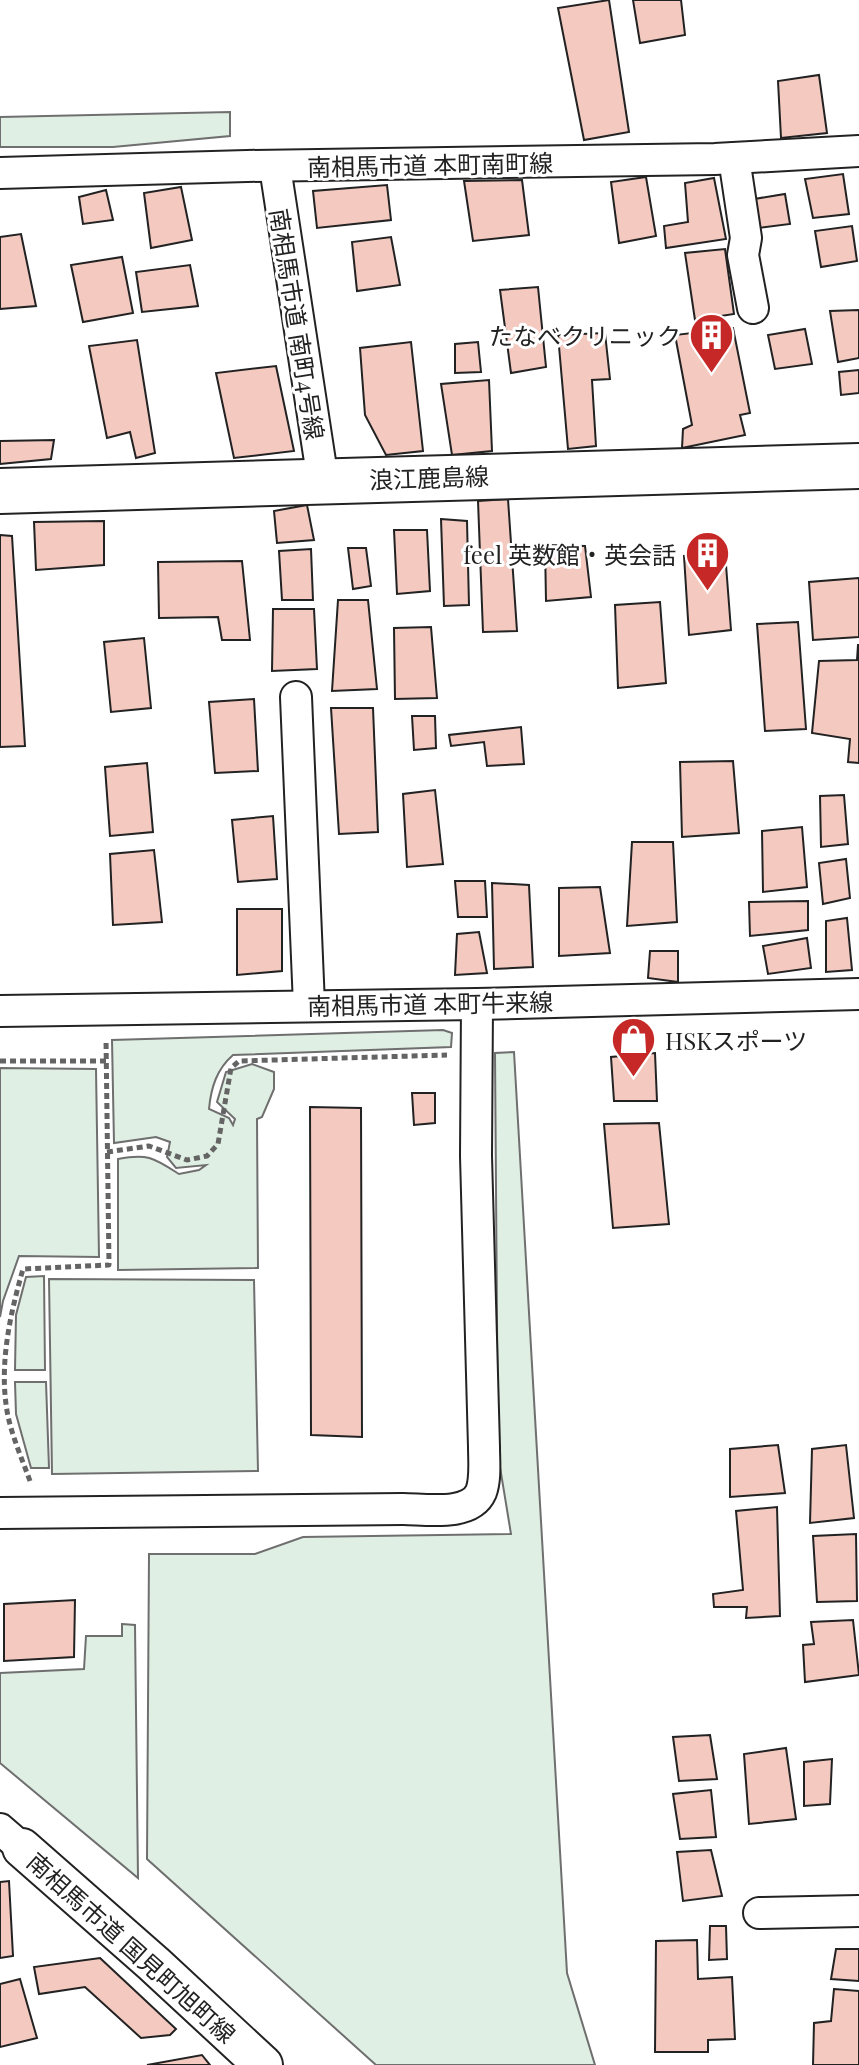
<svg xmlns="http://www.w3.org/2000/svg" width="859" height="2065" font-family="'Playfair Display','Noto Sans JP',serif">
<rect width="100%" height="100%" fill="#fff"/>
<g fill="#e0efe3" stroke="#6f6f6f" stroke-width="2">
<path d="M230 112V136L113 147H0V117Z"/>
<path d="M443 1030 452 1033 451 1047 233 1055C217 1069 211 1087 209 1109L229 1118 233 1125 235 1119 217 1102 226 1072 252 1064 274 1072V1089L262 1117 257 1119 258 1268 118 1270V1159C148 1153 154 1158 179 1174L199 1170 206 1165 176 1168 167 1157 170 1142 156 1137 114 1143 112 1040Z"/>
<path d="M514 1052 567 1973 595 2065H376L147 1859 149 1554H255L303 1537 511 1534 498 1455 495 1053Z"/>
<path d="M0 1068 96 1069 99 1257 19 1256 3 1301 0 1317Z"/>
<path d="M44 1276 45 1370H15L16 1315 26 1277Z"/>
<path d="M49 1279 254 1280 258 1471 52 1474Z"/>
<path d="M15 1382H46L49 1468H31L16 1414Z"/>
<path d="M122 1624 135 1625 138 1878 0 1763V1673L84 1669 86 1636H122Z"/>
</g>
<g fill="#f3c9c0" stroke="#222" stroke-width="2">
<path d="M609 0 629 132 584 140 558 8Z"/>
<path d="M633 0H681L685 35 640 43Z"/>
<path d="M819 75 827 133 781 138 778 81Z"/>
<path d="M843 174 849 214 813 218 805 179Z"/>
<path d="M646 177 656 236 619 243 611 182Z"/>
<path d="M714 178 726 239 666 248 664 226 688 222 685 183Z"/>
<path d="M522 180 529 235 473 241 464 181Z"/>
<path d="M387 185 391 220 317 228 313 191Z"/>
<path d="M181 187 192 240 151 248 144 193Z"/>
<path d="M106 190 113 220 83 224 79 197Z"/>
<path d="M785 194 790 224 758 228 754 199Z"/>
<path d="M852 226 857 261 821 267 815 231Z"/>
<path d="M21 234 36 306 0 309V237Z"/>
<path d="M391 237 400 285 357 291 352 242Z"/>
<path d="M725 249 734 314 695 320 685 253Z"/>
<path d="M122 257 133 313 83 322 71 265Z"/>
<path d="M190 265 198 306 142 312 136 272Z"/>
<path d="M538 287 546 367 511 373 500 290Z"/>
<path d="M859 310V358L838 362 830 311Z"/>
<path d="M733 328 750 413 740 415 745 435 682 448 683 429 692 425 675 335Z"/>
<path d="M805 329 812 364 775 369 768 335Z"/>
<path d="M605 333 610 379 592 380 596 446 568 449 558 335Z"/>
<path d="M137 340 155 453 136 458 130 432 107 438 89 346Z"/>
<path d="M411 342 423 451 386 455 365 415 360 348Z"/>
<path d="M478 342 481 372 455 373V344Z"/>
<path d="M276 366 294 451 234 458 216 373Z"/>
<path d="M859 370V393L841 395 839 372Z"/>
<path d="M489 380 492 451 452 455 441 384Z"/>
<path d="M54 440 51 459 0 464V441Z"/>
<path d="M508 499 517 631 483 632 478 501Z"/>
<path d="M307 505 314 540 277 543 274 511Z"/>
<path d="M441 519 467 521 469 605 444 606Z"/>
<path d="M104 521V565L36 570 34 522Z"/>
<path d="M394 530H427L430 591 397 594Z"/>
<path d="M0 535 12 536 25 746 0 747Z"/>
<path d="M545 545 585 546 591 597 546 601Z"/>
<path d="M348 548H366L371 586 353 589Z"/>
<path d="M311 549 313 600H282L279 551Z"/>
<path d="M725 552 731 630 689 635 684 556Z"/>
<path d="M242 561 250 640H222L218 617 159 618 158 562Z"/>
<path d="M859 578V637L813 640 809 582Z"/>
<path d="M338 600H368L377 689 332 691Z"/>
<path d="M660 602 666 683 618 688 615 605Z"/>
<path d="M273 609H314L317 669 272 671Z"/>
<path d="M798 622 806 729 765 731 757 624Z"/>
<path d="M431 627 437 698 395 699 394 628Z"/>
<path d="M144 638 151 708 111 712 104 642Z"/>
<path d="M858 645H859V763L848 762 850 739 812 733 819 661 857 660Z"/>
<path d="M254 699 258 771 215 773 209 702Z"/>
<path d="M331 708H373L378 832 339 834Z"/>
<path d="M412 716H435L436 748 414 750Z"/>
<path d="M521 727 524 764 487 766 484 742 451 746 449 735Z"/>
<path d="M733 761 739 833 682 837 680 762Z"/>
<path d="M147 763 153 832 110 836 105 767Z"/>
<path d="M435 790 443 864 407 867 403 794Z"/>
<path d="M844 795 848 844 821 847 820 796Z"/>
<path d="M273 816 277 879 238 882 232 820Z"/>
<path d="M802 827 807 887 763 892 762 831Z"/>
<path d="M632 842H673L677 922 627 926Z"/>
<path d="M154 850 162 922 113 925 110 854Z"/>
<path d="M846 859 850 898 823 904 819 863Z"/>
<path d="M455 881H485L487 917H458Z"/>
<path d="M492 883 529 885 533 967 494 969Z"/>
<path d="M600 887 610 953 559 956V888Z"/>
<path d="M808 901V930L750 936 749 902Z"/>
<path d="M237 909H282V971L237 975Z"/>
<path d="M847 918 852 970 826 972V921Z"/>
<path d="M479 932 487 973 455 975 457 934Z"/>
<path d="M807 938 811 968 768 974 763 946Z"/>
<path d="M650 951H678V982L648 978Z"/>
<path d="M655 1053 657 1101H614L611 1057Z"/>
<path d="M412 1093H435V1123L414 1125Z"/>
<path d="M310 1107 361 1108 362 1437 311 1435Z"/>
<path d="M659 1123 669 1224 613 1228 604 1124Z"/>
<path d="M778 1445 785 1493 730 1497V1449Z"/>
<path d="M846 1445 854 1518 810 1523 812 1449Z"/>
<path d="M777 1507 780 1616 746 1618 747 1607H714L713 1594 743 1590 736 1511Z"/>
<path d="M856 1534 857 1601 817 1602 813 1536Z"/>
<path d="M75 1600 74 1657 4 1661V1604Z"/>
<path d="M853 1620 859 1675 805 1682 803 1645 814 1644 811 1622Z"/>
<path d="M710 1735 717 1779 679 1781 673 1737Z"/>
<path d="M786 1748 796 1819 749 1824 744 1754Z"/>
<path d="M832 1759 830 1804 804 1806V1762Z"/>
<path d="M711 1790 716 1837 680 1839 673 1794Z"/>
<path d="M711 1850 722 1896 683 1901 677 1852Z"/>
<path d="M9 1881 13 1956 0 1958V1882Z"/>
<path d="M710 1926H726L727 1959 709 1960Z"/>
<path d="M697 1940 698 1979 732 1977 735 2039 708 2040V2052H655L656 1941Z"/>
<path d="M836 1949H859V1981L831 1979Z"/>
<path d="M100 1958 176 2029 170 2035 141 2038 85 1987 39 1994 34 1967Z"/>
<path d="M20 1979 37 2038 0 2047V1984Z"/>
<path d="M834 1989 859 1991V2065H813L814 2023 831 2021Z"/>
<path d="M202 2055 210 2065H147Z"/>
</g>
<g fill="none" stroke-linecap="round" stroke-linejoin="round">
<defs>
<g id="minor">
<path d="M734 158 746 238 743 255 753 308"/>
<path d="M275 167 323 481"/>
<path d="M0 173 247 166 715 159 859 151"/>
<path d="M296 697 309 1005"/>
<path d="M0 1011 477 1004 859 994"/>
<path d="M0 1513 403 1509C425 1509 470 1517 481 1492 486 1479 484 1461 484 1447L476 1156 477 1004"/>
<path d="M0 1829 22 1848"/>
<path d="M759 1913 859 1911"/>
</g>
<path id="tertiary" d="M22 1848 154 1964 263 2065"/>
<path id="secondary" d="M0 491 859 466"/>
</defs>
<use href="#minor" stroke="#222" stroke-width="34"/>
<use href="#tertiary" stroke="#222" stroke-width="42"/>
<use href="#secondary" stroke="#222" stroke-width="48"/>
<g stroke="#646464" stroke-width="5" stroke-dasharray="6 4" stroke-linecap="butt">
<path d="M0 1061H107"/>
<path d="M107 1152 149 1146 187 1160 207 1156 218 1144 231 1068 239 1061 447 1055"/>
<path d="M30 1481C21 1456 9 1430 6 1404 0 1359 11 1311 23 1269L109 1265 106 1039"/>
</g>
<use href="#minor" stroke="#fff" stroke-width="30"/>
<use href="#tertiary" stroke="#fff" stroke-width="38"/>
<use href="#secondary" stroke="#fff" stroke-width="44"/>
</g>
<defs>
<symbol id="building-pin" viewBox="-11 -11 22 30"><path d="M0 17L-7.5 6A9.5 9.5 0 1 1 7.5 6Z" fill="#c62828" stroke="#fff"/><path d="M-4-6H4V6H1V3H-1V6H-4ZM-2.5-4.3h1.7v1.8h-1.7ZM.8-4.3h1.7v1.8H.8ZM-2.5-1h1.7V.8h-1.7ZM.8-1h1.7V.8H.8Z" fill="#fff"/></symbol>
<symbol id="shop-pin" viewBox="-11 -11 22 30"><path d="M0 17L-7.5 6A9.5 9.5 0 1 1 7.5 6Z" fill="#c62828" stroke="#fff"/><path d="M-5-2.5h2.3a2.7 3.5 0 0 1 5.4 0H5L5.5 6h-11ZM-1.5-2.5h3a1.5 2.3 0 0 0-3 0Z" fill="#fff"/></symbol>
</defs>
<g fill-rule="evenodd">
<use href="#building-pin" x="686" y="310" width="51" height="69"/>
<use href="#building-pin" x="682" y="528" width="51" height="69"/>
<use href="#shop-pin" x="608" y="1014" width="51" height="69"/>
</g>
<g text-anchor="middle" dominant-baseline="central" stroke-width="6" stroke-linejoin="round" paint-order="stroke">
<g font-size="24" fill="#222" stroke="#fff">
<text transform="translate(430 164) rotate(-1)">南相馬市道 本町南町線</text>
<text transform="translate(298 324) rotate(81)">南相馬市道 南町4号線</text>
<text transform="translate(429 477) rotate(-2)">浪江鹿島線</text>
<text transform="translate(430 1003) rotate(-1)">南相馬市道 本町牛来線</text>
<text transform="translate(132 1947) rotate(42)">南相馬市道 国見町旭町線</text>
</g>
<g font-size="24" fill="#222" stroke="#fff" text-anchor="end">
<text x="681" y="335">たなべクリニック</text>
<text x="676" y="554">feel 英数館・英会話</text>
<text x="665" y="1040" text-anchor="start">HSKスポーツ</text>
</g>
</g>
</svg>
